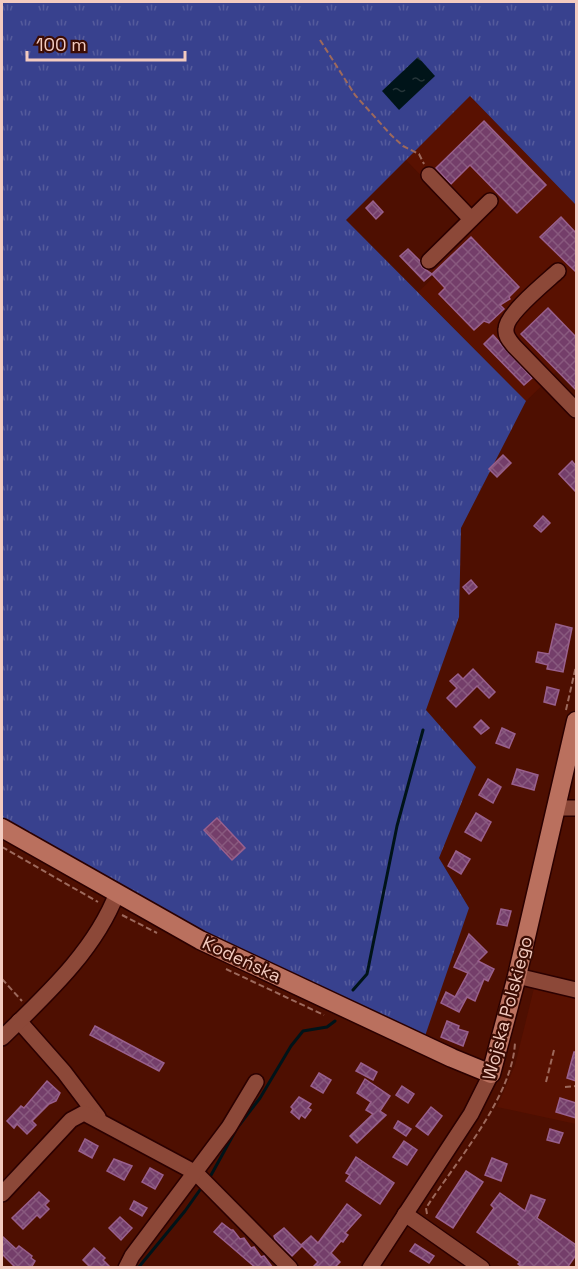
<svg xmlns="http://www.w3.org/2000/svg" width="578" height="1269" font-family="'Space Grotesk',sans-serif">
<defs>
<pattern id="grass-tufts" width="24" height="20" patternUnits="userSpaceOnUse" patternTransform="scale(1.5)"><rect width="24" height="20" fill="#38418e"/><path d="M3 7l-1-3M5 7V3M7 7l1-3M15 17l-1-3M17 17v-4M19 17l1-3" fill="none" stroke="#555b9c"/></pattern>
<pattern id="water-ripples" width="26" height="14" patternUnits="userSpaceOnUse" patternTransform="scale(1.5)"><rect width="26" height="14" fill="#001419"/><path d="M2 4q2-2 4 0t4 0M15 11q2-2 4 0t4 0" fill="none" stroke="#263539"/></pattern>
<pattern id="building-cross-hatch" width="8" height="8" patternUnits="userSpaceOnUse" patternTransform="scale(1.5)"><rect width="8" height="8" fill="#743e6a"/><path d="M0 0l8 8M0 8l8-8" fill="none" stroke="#88597e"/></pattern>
</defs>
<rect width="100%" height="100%" fill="#4e0f01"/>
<g fill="#591101">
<path d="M470 96 576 205V390L557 371 526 401 418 292 436 275 428 266 469 225 406 160Z"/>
<path d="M534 988 576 998V1124L497 1107 515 1065Z"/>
</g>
<path fill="url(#grass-tufts)" d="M2 2H576L575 204 470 96 346 220 526 401 461 528 459 617 426 710 476 767 439 858 469 908 425 1036 233 947 150 904 2 819Z"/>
<path fill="url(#water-ripples)" d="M418 57 435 76 399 110 382 91Z"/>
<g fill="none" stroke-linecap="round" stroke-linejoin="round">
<g stroke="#001419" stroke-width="3">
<path d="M353 990 367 974 397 826 423 730"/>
<path d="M210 1177 237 1128 260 1098 291 1046 303 1031 327 1027 335 1021"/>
<path d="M138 1268 185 1211 202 1187"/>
</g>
</g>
<g fill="url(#building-cross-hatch)" stroke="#99608d" stroke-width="1.5">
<path d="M484 121 546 185 517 213 470 165 451 184 436 168Z"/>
<path d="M373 201 383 212 376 219 366 208Z"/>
<path d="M561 217 576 233V272L540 237Z"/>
<path d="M471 237 519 287 509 297 510 299 500 305 504 309 489 323 484 321 474 330 439 294 445 288 432 274Z"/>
<path d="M408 249 420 261 422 267 432 274 424 281 400 256Z"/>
<path d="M548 308 576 337V390L521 334Z"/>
<path d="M493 335 532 378 524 385 484 344Z"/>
<path d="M503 455 511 463 497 477 489 469Z"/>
<path d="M572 461 576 466V492L559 474Z"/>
<path d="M543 516 550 523 541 532 534 526Z"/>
<path d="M471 580 477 587 469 594 463 587Z"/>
<path d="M556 624 572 628 563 672 547 669 548 665 536 662 538 652 549 654Z"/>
<path d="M473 669 495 692 489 698 477 686 456 707 447 698 457 688 450 681 458 674 463 679Z"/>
<path d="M547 687 559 690 555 705 544 702Z"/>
<path d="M481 720 489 728 481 734 474 727Z"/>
<path d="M502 728 515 734 509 748 496 743Z"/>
<path d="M517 769 538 775 534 790 512 784Z"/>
<path d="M488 779 501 787 493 803 479 795Z"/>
<path d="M476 813 491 822 481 841 465 832Z"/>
<path d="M217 818 245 848 232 860 204 830Z"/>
<path d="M456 851 470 859 461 874 448 866Z"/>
<path d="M501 909 511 911 507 926 497 924Z"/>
<path d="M469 934 487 952 478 961 494 969 488 981 484 979 475 1001 467 997 459 1012 441 1003 446 992 455 997 468 973 454 967Z"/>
<path d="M447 1021 459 1026 458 1029 468 1032 463 1046 441 1037Z"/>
<path d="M95 1026 164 1063 159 1071 90 1035Z"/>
<path d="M574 1052H576V1081L567 1078Z"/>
<path d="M361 1063 377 1072 373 1080 356 1071Z"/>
<path d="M319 1073 331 1080 323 1093 311 1086Z"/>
<path d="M365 1079 390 1096 380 1111 386 1115 357 1143 350 1136 373 1114 366 1110 371 1102 357 1093Z"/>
<path d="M47 1081 60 1093 56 1101 49 1104 32 1121 36 1125 27 1134 17 1124 14 1128 7 1121 21 1106 24 1108Z"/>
<path d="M402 1086 414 1094 408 1103 396 1095Z"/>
<path d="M299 1097 311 1104 308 1108 311 1110 305 1118 301 1115 299 1119 291 1112 293 1109 291 1107Z"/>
<path d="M560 1098 576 1103V1118L556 1112Z"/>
<path d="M431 1107 442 1116 428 1135 416 1126Z"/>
<path d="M398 1121 411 1129 406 1136 394 1128Z"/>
<path d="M550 1129 563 1133 559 1143 547 1140Z"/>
<path d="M85 1139 98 1146 92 1158 79 1151Z"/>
<path d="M404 1141 417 1150 407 1165 393 1157Z"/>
<path d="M356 1157 394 1183 380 1204 346 1181 350 1175 346 1173Z"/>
<path d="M492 1158 507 1164 501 1181 485 1175Z"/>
<path d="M114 1159 132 1166 124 1180 107 1171Z"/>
<path d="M150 1168 163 1175 155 1189 142 1182Z"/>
<path d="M466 1171 483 1182 453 1228 436 1217Z"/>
<path d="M39 1192 49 1201 45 1205 49 1209 40 1218 37 1215 23 1229 12 1218Z"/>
<path d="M500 1193 525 1211 531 1195 545 1200 537 1218 576 1245V1255L567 1268H523L518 1264 520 1262 477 1232 494 1208 491 1205Z"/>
<path d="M134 1201 147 1208 142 1216 130 1209Z"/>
<path d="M347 1204 361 1215 345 1233 348 1235 343 1242 341 1241 331 1253 340 1262 334 1268H312L318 1262 302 1246 292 1256 275 1239 274 1236 284 1228 301 1245 311 1236 318 1243Z"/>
<path d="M120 1217 132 1228 121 1240 109 1228Z"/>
<path d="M222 1223 231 1230H233L240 1239 244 1238 251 1248 254 1247 261 1257 264 1256 273 1268H256L214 1232Z"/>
<path d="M2 1236 16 1249 19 1246 32 1256 31 1258 35 1261 31 1268H16L2 1254Z"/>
<path d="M415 1244 434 1256 429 1263 410 1251Z"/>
<path d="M94 1248 105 1258 103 1260 111 1268H91L83 1260Z"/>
</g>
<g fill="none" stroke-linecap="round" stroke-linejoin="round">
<defs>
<g id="minor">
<path d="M429 175 471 219"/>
<path d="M429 261 490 201"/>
<path d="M558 271C546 282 506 314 506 329 505 336 510 341 514 346L576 410"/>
<path d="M557 808H576"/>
<path d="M517 976 576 990"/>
<path d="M19 1021 64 1072 98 1117"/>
<path d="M2 1038C45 996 95 951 117 893"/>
<path d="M2 1194 71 1120 84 1113 196 1173 290 1268"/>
<path d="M405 1214 482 1268"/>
<path d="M126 1268 132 1256 229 1127 256 1082"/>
<path d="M370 1268 471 1114 491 1074"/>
</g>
<path id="major" d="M2 828 200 940 452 1058 491 1074 517 976 576 721"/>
</defs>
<use href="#minor" stroke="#2b0000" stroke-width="18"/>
<use href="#major" stroke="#2b0000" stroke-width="21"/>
<g stroke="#9d695c" stroke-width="2" stroke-dasharray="6 3" stroke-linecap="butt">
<path d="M320 40 355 95 391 135 403 146 419 154 424 164"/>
<path d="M566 710 576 666"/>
<path d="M2 847 98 902"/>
<path d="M122 915 157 933"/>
<path d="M226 969 324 1015"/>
<path d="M2 979 22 1001"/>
<path d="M546 1082 554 1050"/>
<path d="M565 1087 576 1086"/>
<path d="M427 1214 426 1208C455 1163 514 1095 515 1041"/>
</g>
<use href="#minor" stroke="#8c4838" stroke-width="15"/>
<use href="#major" stroke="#ba705e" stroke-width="18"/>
</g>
<g text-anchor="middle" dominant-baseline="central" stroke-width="4.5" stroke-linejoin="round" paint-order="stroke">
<g font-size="18" fill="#f3cbc0" stroke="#3c0c03">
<text transform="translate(242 959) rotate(25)">Kodeńska</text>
<text transform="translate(507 1008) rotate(-75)">Wojska Polskiego</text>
</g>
</g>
<rect width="578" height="1269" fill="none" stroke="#f3cbc0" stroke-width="6"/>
<path d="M27 51v9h158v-9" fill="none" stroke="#f3cbc0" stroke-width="3"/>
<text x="36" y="51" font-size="18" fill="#f3cbc0" stroke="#3c0c03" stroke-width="4.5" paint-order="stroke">100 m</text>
</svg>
